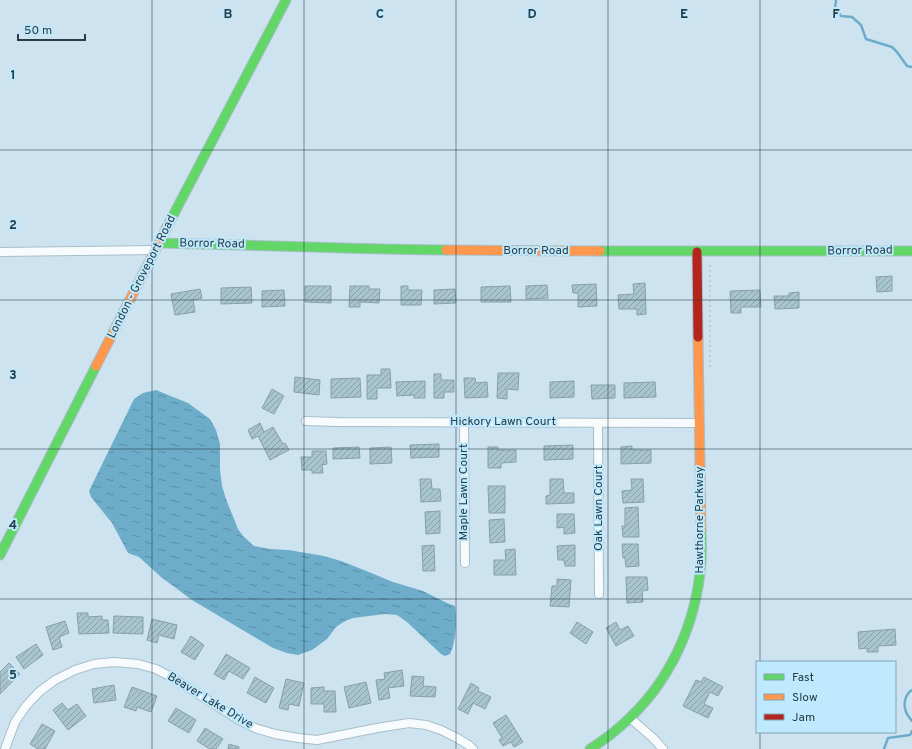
<svg xmlns="http://www.w3.org/2000/svg" width="912" height="749" font-family="Overpass,sans-serif">
<defs>
<pattern id="water-ripples" width="26" height="14" patternUnits="userSpaceOnUse"><rect width="26" height="14" fill="#6dadca"/><path d="M2 4q2-2 4 0t4 0M15 11q2-2 4 0t4 0" fill="none" stroke="#5a8ea6"/></pattern>
<pattern id="building-hatch" width="6" height="6" patternUnits="userSpaceOnUse"><rect width="6" height="6" fill="#a8c5ce"/><path d="M-1 1l2-2M0 6l6-6M5 7l2-2" fill="none" stroke="#89a1a9"/></pattern>
</defs>
<rect width="100%" height="100%" fill="#cde4f0"/>
<path fill="url(#water-ripples)" d="M156 390 188 403 210 419 216 430 220 444V470L222 486 226 499 238 529 243 536 254 546 270 549 288 550 324 556 341 561 369 572 393 582 423 591 447 603 455 606C457 619 456 642 450 654L445 656 441 654 407 622 397 615 385 614 353 618 345 621 336 627 327 639 312 650 298 655 287 653 273 648 192 600 161 577 139 557 128 553 112 523 91 497 89 491 134 399 143 393Z"/>
<g fill="none" stroke-linecap="round" stroke-linejoin="round">
<g stroke="#6dadca" stroke-width="2.5">
<path d="M836 0 835 8 841 16 852 17 861 25 866 39 892 47 897 52 907 66 912 67"/>
<path d="M912 690C905 694 903 704 906 712 907 715 910 718 912 721"/>
<path d="M884 749 888 738 910 735 912 731"/>
</g>
</g>
<g fill="url(#building-hatch)" stroke="#899fa7">
<path d="M892 276V291L877 292 876 277Z"/>
<path d="M645 283 646 314 637 315V309H619L618 295 634 294 633 284Z"/>
<path d="M596 284 597 306 578 307V293H573L572 285Z"/>
<path d="M547 285 548 298 526 299V286Z"/>
<path d="M305 286H331V303L305 302Z"/>
<path d="M350 286H369V289H380L379 303 360 302V307H349Z"/>
<path d="M401 286H408V290H422L421 305H401Z"/>
<path d="M510 286 511 302H481V287Z"/>
<path d="M251 287 252 303 221 304V288Z"/>
<path d="M200 289 202 298 193 300 195 312 175 315 171 294Z"/>
<path d="M455 289 456 303 434 304V290Z"/>
<path d="M284 290 285 306 262 307V291Z"/>
<path d="M760 290 761 307H741V313H731L730 291Z"/>
<path d="M799 292V308L775 309 774 296H789V293Z"/>
<path d="M381 369H390L391 388H377V399H367V375H381Z"/>
<path d="M498 373H519L518 390 507 389V399L497 398Z"/>
<path d="M434 374H441V380H454V392H444V398H434Z"/>
<path d="M295 377 320 380 319 395 294 392Z"/>
<path d="M360 378 361 397 331 398V379Z"/>
<path d="M464 378H475L476 383 487 382 488 397 465 398Z"/>
<path d="M425 381V398H414V395L397 396 396 382Z"/>
<path d="M574 381V397L550 398V382Z"/>
<path d="M655 382 656 397 624 398V383Z"/>
<path d="M591 385H615V398L592 399Z"/>
<path d="M272 389 284 396 274 414 262 408Z"/>
<path d="M260 423 264 432 273 427 283 444 285 443 289 450 270 460 258 436 252 439 248 430Z"/>
<path d="M439 444V457L411 458 410 445Z"/>
<path d="M573 445V459L544 460V446Z"/>
<path d="M632 446V450H651V463L621 464V447Z"/>
<path d="M359 447 360 458 333 459V448Z"/>
<path d="M391 447 392 463 370 464V448Z"/>
<path d="M488 447H498V450H516V462L501 463V468H488Z"/>
<path d="M312 451H326L327 464 322 465 323 473H312V470H302L301 457H312Z"/>
<path d="M420 479H431L432 489H440L441 501 421 502Z"/>
<path d="M550 479H563L564 493H574V503L546 504V496L550 495Z"/>
<path d="M631 479H643L644 502 623 503 622 491 632 490Z"/>
<path d="M488 486H505V513H489Z"/>
<path d="M638 507 639 537H623L622 526H625V508Z"/>
<path d="M440 511V533L426 534 425 512Z"/>
<path d="M557 514H574L575 533 564 534V527L557 528Z"/>
<path d="M504 519 505 542 490 543 489 520Z"/>
<path d="M622 544H638L639 566 626 567 625 558H623Z"/>
<path d="M434 545 435 571H423L422 546Z"/>
<path d="M575 545V566H565L564 560H558L557 546Z"/>
<path d="M515 549 516 575H494V560H506L505 550Z"/>
<path d="M626 577H647L648 590 642 591 643 602 627 603Z"/>
<path d="M557 579 571 580 569 607 550 606 552 586H557Z"/>
<path d="M77 613H88V617L102 616V620H108L109 633 79 634Z"/>
<path d="M114 616 143 617V634L113 633Z"/>
<path d="M152 619 177 625 174 639 159 635 157 643 147 640Z"/>
<path d="M65 621 69 633 59 637 62 647 53 650 46 627Z"/>
<path d="M577 622 593 632 586 644 570 633Z"/>
<path d="M616 622 620 630 628 626 634 636 616 646 606 628Z"/>
<path d="M895 629 896 645 878 646V652H867V648L859 649 858 632Z"/>
<path d="M191 636 204 645 195 660 181 652Z"/>
<path d="M36 644 43 655 24 669 16 657Z"/>
<path d="M226 654 250 668 243 679 229 671 224 680 214 674Z"/>
<path d="M9 663 20 674 0 694V672Z"/>
<path d="M402 670 404 686 388 688 390 698 379 700 376 680 385 679 384 673Z"/>
<path d="M412 676 424 677 423 686 436 687 435 697 410 696Z"/>
<path d="M255 677 274 688 266 703 247 693Z"/>
<path d="M704 677 723 687 718 696 710 692 704 704 713 708 708 718 683 706 696 680 701 682Z"/>
<path d="M286 679 304 683 299 706 289 704 288 710 279 708Z"/>
<path d="M366 682 371 703 349 708 344 687Z"/>
<path d="M471 683 479 688 478 691 491 697 485 709 473 703 468 714 458 709Z"/>
<path d="M114 685 116 700 94 703 92 689Z"/>
<path d="M132 687 157 696 151 712 137 707 136 711 124 707Z"/>
<path d="M324 687V691H335L336 712H324V704H311V688Z"/>
<path d="M62 703 68 710 77 704 86 716 68 730 53 710Z"/>
<path d="M176 708 196 720 189 733 168 721Z"/>
<path d="M506 715 523 742 514 747 511 742 503 746 499 740 502 738 493 723Z"/>
<path d="M42 724 55 731 45 749H38L30 744Z"/>
<path d="M205 728 223 739 216 749H210L197 741Z"/>
<path d="M229 744 239 747V749H228Z"/>
</g>
<g fill="none" stroke-linecap="round" stroke-linejoin="round">
<defs>
<g id="street">
<path d="M0 252 156 250"/>
<path d="M306 421 337 422 699 423"/>
<path d="M464 422 465 563"/>
<path d="M598 423 599 594"/>
<path d="M630 718 653 738 663 749"/>
<path d="M5 749 15 722 26 706 39 692 55 680 75 670 94 664 114 662 138 664 156 669 173 678 239 720 255 728 275 734 298 738 317 740 377 728 409 723 426 725 441 730 457 738 470 746 473 749"/>
</g>
<g id="fast">
<path d="M167 227 286 0"/>
<path d="M160 243C255 245 350 249 446 250"/>
<path d="M600 251H912"/>
<path d="M0 555 96 366"/>
<path d="M590 749C601 742 612 734 622 725 669 684 696 626 701 563 702 552 701 541 701 530"/>
</g>
<g id="slow">
<path d="M446 250 600 251"/>
<path d="M698 337 701 530"/>
<path d="M96 366 167 227"/>
</g>
<path id="jam" d="M697 252 698 337"/>
</defs>
<use href="#street" stroke="#a9bec8" stroke-width="10"/>
<use href="#fast" stroke="#a9bec8" stroke-width="11"/>
<use href="#slow" stroke="#a9bec8" stroke-width="11"/>
<use href="#jam" stroke="#a9bec8" stroke-width="11"/>
<path stroke="#bbc5c9" stroke-width="1.5" stroke-dasharray="2 3" stroke-linecap="butt" d="M710 367V263"/>
<use href="#street" stroke="#f8fbfd" stroke-width="8"/>
<use href="#fast" stroke="#63d668" stroke-width="9"/>
<use href="#slow" stroke="#ff974d" stroke-width="9"/>
<use href="#jam" stroke="#b3261e" stroke-width="9"/>
</g>
<path fill="none" stroke="#273d47" stroke-width="1" stroke-opacity="0.55" d="M152 0V749M304 0V749M456 0V749M608 0V749M760 0V662M0 150H912M0 300H912M0 449H912M0 599H912M760 732V749"/>
<g text-anchor="middle" dominant-baseline="central" stroke-width="4" stroke-linejoin="round" paint-order="stroke">
<g font-size="12" fill="#273d47" stroke="#bfe9fe">
<text transform="translate(212 244) rotate(1)">Borror Road</text>
<text x="536" y="251">Borror Road</text>
<text transform="translate(860 251) rotate(-1)">Borror Road</text>
<text transform="translate(142 277) rotate(-63)">London - Groveport Road</text>
<text x="503" y="422">Hickory Lawn Court</text>
<text transform="translate(464 492) rotate(-90)">Maple Lawn Court</text>
<text transform="translate(599 508) rotate(-90)">Oak Lawn Court</text>
<text transform="translate(700 520) rotate(-90)">Hawthorne Parkway</text>
<text transform="translate(210 701) rotate(31)">Beaver Lake Drive</text>
</g>
</g>
<g font-size="13" text-anchor="middle" font-weight="bold" fill="#273d47" stroke="#bfe9fe" stroke-width="4" stroke-linejoin="round" paint-order="stroke">
<text x="228" y="18">B</text>
<text x="380" y="18">C</text>
<text x="532" y="18">D</text>
<text x="684" y="18">E</text>
<text x="836" y="18">F</text>
<text x="13" y="79">1</text>
<text x="13" y="229">2</text>
<text x="13" y="379">3</text>
<text x="13" y="529">4</text>
<text x="13" y="679">5</text>
</g>
<rect x="756" y="661" width="140" height="72" fill="#bfe9fe" stroke="#82a4b5"/>
<rect x="764" y="674" width="20" height="6" fill="#63d668" stroke="#82a4b5"/>
<text x="792" y="681" font-size="12" fill="#273d47">Fast</text>
<rect x="764" y="694" width="20" height="6" fill="#ff974d" stroke="#82a4b5"/>
<text x="792" y="701" font-size="12" fill="#273d47">Slow</text>
<rect x="764" y="714" width="20" height="6" fill="#b3261e" stroke="#82a4b5"/>
<text x="792" y="721" font-size="12" fill="#273d47">Jam</text>
<path d="M18 34v6h67v-6" fill="none" stroke="#273d47" stroke-width="2"/>
<text x="24" y="34" font-size="12" fill="#273d47" stroke="#bfe9fe" stroke-width="3" paint-order="stroke">50 m</text>
</svg>
